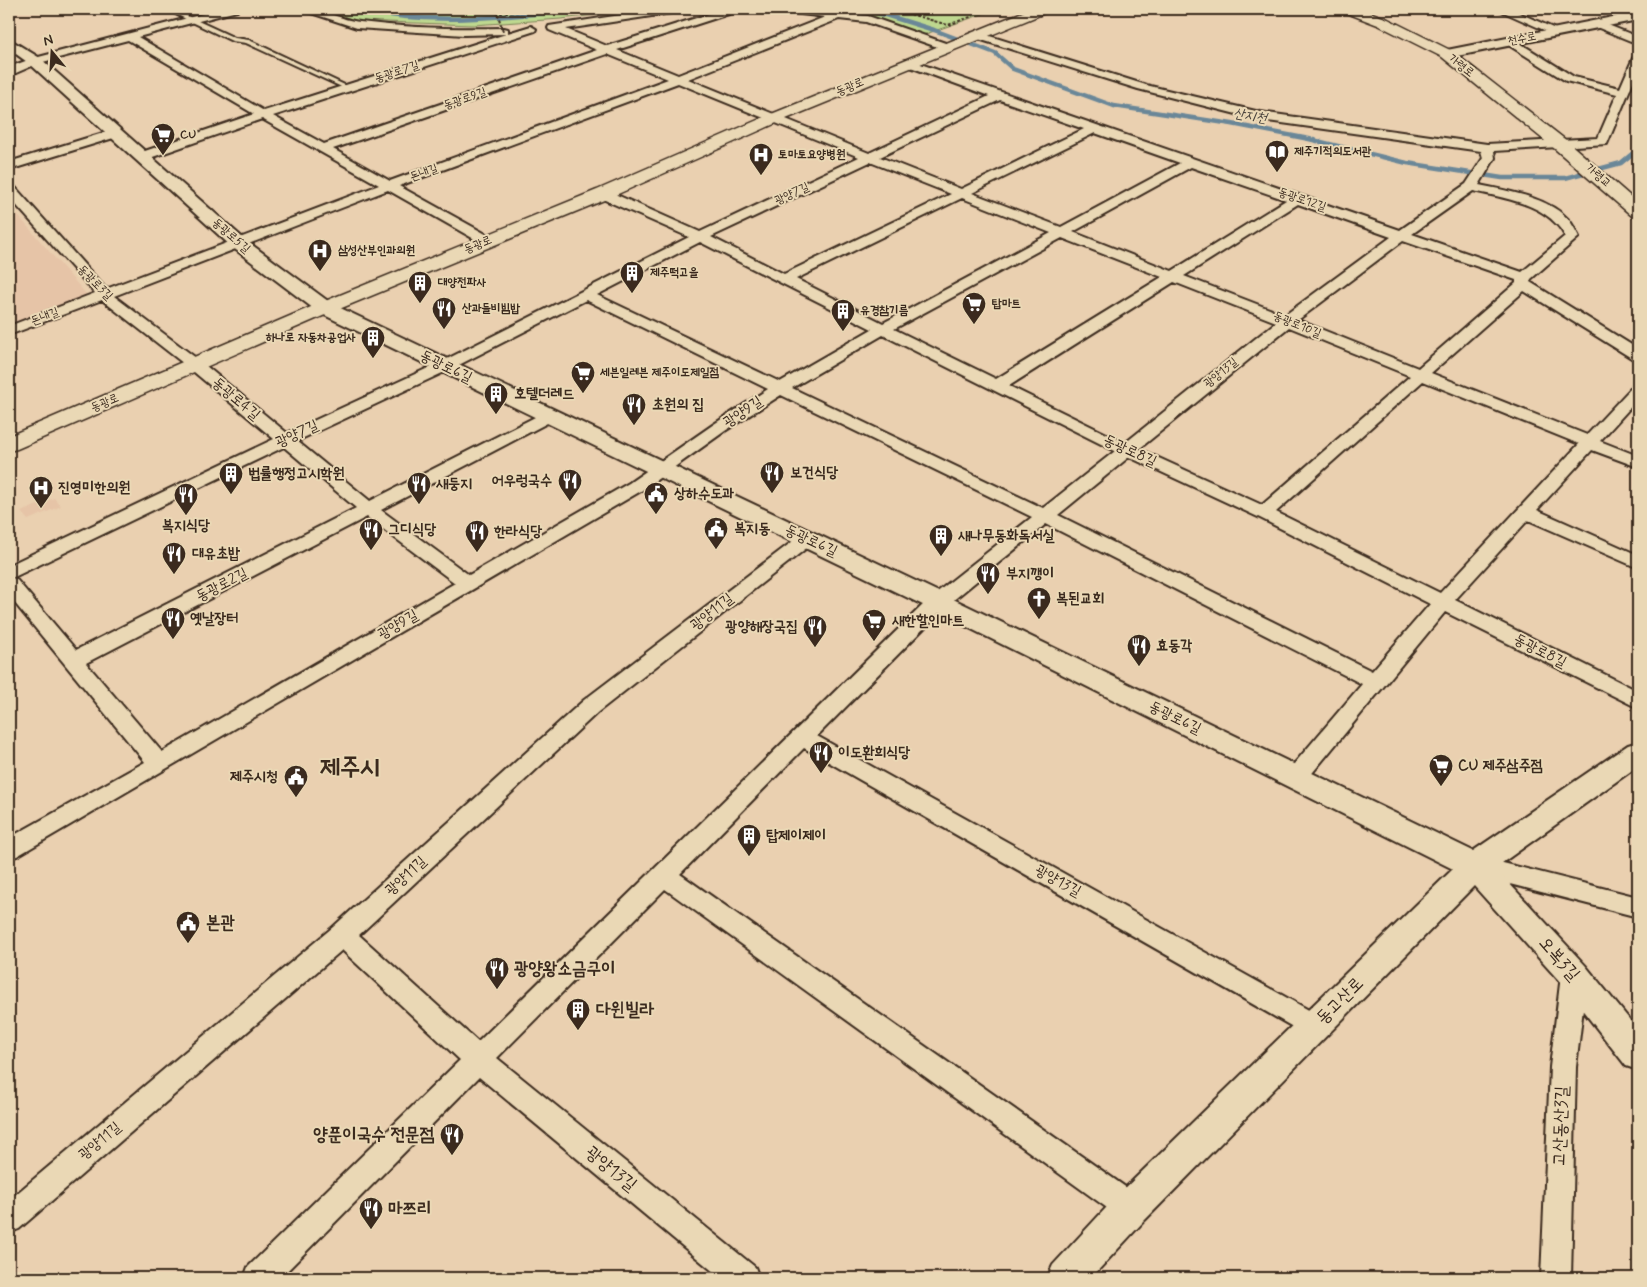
<svg xmlns="http://www.w3.org/2000/svg" width="1647" height="1287" font-family="Mynerve,'Poor Story',sans-serif">
<rect width="100%" height="100%" fill="#ead0b0"/>
<filter id="ink" filterUnits="userSpaceOnUse"><feTurbulence type="fractalNoise" baseFrequency=".02" numOctaves="2"/><feDisplacementMap in="SourceGraphic" scale="10" xChannelSelector="R" yChannelSelector="G"/><feConvolveMatrix kernelMatrix="1 2 1 2 8 2 1 2 1" color-interpolation-filters="sRGB"/></filter>
<g filter="url(#ink)">
<g fill="#e6c4a7">
<path d="M9 205 87 295 9 324Z"/>
<path d="M54 498 61 506 28 520 21 512Z"/>
</g>
<g fill="#bed88f" stroke="#7c8156">
<path d="M321 9H645L561 19 473 25 358 21Z"/>
<path d="M815 9H997L923 35 870 17Z"/>
</g>
<g fill="none" stroke-linecap="round" stroke-linejoin="round">
<g stroke="#6a8798" stroke-width="4.5">
<path d="M356 9C430 26 506 17 581 9"/>
<path d="M866 9 934 30 995 53 1013 69 1114 106 1232 124 1309 139 1407 163 1502 178H1565L1621 163 1638 149"/>
</g>
<defs>
<path id="service" d="M165 9H172L235 38 249 40 351 88 346 89 246 43 232 41Z"/>
<g id="minor">
<path d="M222 9H238L237 11 138 37 264 111 506 34 464 35 357 28 305 11 304 9C326 9 340 20 360 22 408 28 457 29 504 28L508 29V33L531 26 536 29 535 31 273 116 324 144 597 50 549 30 548 28 549 26 660 9H683L678 12 566 29 607 46 725 9H739L738 11 617 50 678 75 825 17 785 12 780 9H808L868 16 951 45 952 47 951 49H943L866 22 839 19 688 79 869 153 989 96 905 65 904 63 905 61 909 60 1400 230 1466 184 1483 158 1481 151 1260 120 1138 89 972 37 971 35 972 33H980L1146 85 1260 112 1487 144 1598 138 1617 94 1566 81 1507 44 1506 42 1507 40H1515L1574 77 1620 88 1633 58 1638 55V70L1607 144 1494 151 1495 158 1479 185C1508 191 1548 197 1569 220 1573 225 1576 231 1579 237L1531 279 1530 282 1638 349V361L1633 359 1524 291 1431 373 1587 435 1632 387 1638 385V399L1600 441 1638 456V467L1592 450 1537 510 1638 555V568L1528 520 1455 600 1638 691V708L1445 612 1304 783 1296 786 1288 783 1285 777 1288 771 1362 684 1046 524 945 607 817 736 1323 1018 1327 1026 1323 1034 1314 1038 1305 1034 804 748 680 874 1141 1198 1145 1208 1141 1218 1131 1222 1121 1218 665 889 497 1058 755 1267 759 1278H721L479 1077 280 1278H244L248 1267 460 1060 342 950 19 1229 9 1233V1200L333 927 584 700 801 535 807 533 813 535 816 539 813 543 598 712 359 935 478 1042 931 597 1032 517 781 395 725 431 641 491 17 856 9 858V838L145 762 9 596V565L274 439 188 367 102 300 9 335V326L95 293 9 197V185L14 186 106 289 379 185 262 119 147 159H139L137 156 139 153 254 114 128 40 39 63 9 76V67L31 59ZM607 54 668 79 390 181 333 149ZM678 83 859 157 700 232 608 191H598L597 194 598 197 689 237 439 363 287 433 200 361 114 296 388 190 483 244H493L495 241 493 238 399 186ZM1000 100 1084 129 961 189 880 157ZM1095 133 1180 163 1061 227 972 193ZM870 162 951 194 784 274 711 237ZM1191 167 1286 200 1172 271 1073 232ZM1473 191C1505 198 1548 204 1565 236L1522 272 1412 234ZM962 198 1051 233 883 323 796 279ZM1298 204 1391 237 1285 315 1184 276ZM1062 238 1162 277 996 379 894 329ZM1403 241 1516 280V283L1418 368 1298 320ZM700 242 872 329 780 382 597 295ZM1174 282 1276 322 1125 443 1009 386ZM586 300 768 389 714 424 629 483 469 575 381 510 555 419 557 416 555 413H543L370 501 297 441 451 369ZM1289 327 1410 376 1262 505 1139 449ZM883 335 1115 451 1043 508 792 388ZM1423 381 1579 444 1440 593 1276 512ZM284 447 356 508 76 650 16 579 12 578ZM1129 457 1258 517 1430 604 1372 671 1058 515ZM367 517 455 583 162 752 86 663Z"/>
<path d="M1497 9H1510L1562 32 1557 35 1553 34Z"/>
<path d="M1598 21 1638 37V44L1594 26 1593 24 1594 22Z"/>
<path d="M116 129 120 130 122 133 120 136 9 170V162Z"/>
<path d="M1475 856 1638 897V917L1467 873 1463 866 1467 859Z"/>
<path d="M1574 964 1583 967 1587 975 1576 1067 1571 1278H1541L1550 1067 1561 975 1565 967Z"/>
</g>
<g id="tertiary">
<path d="M1638 12V20L1447 58 1440 54 1447 50Z"/>
<path d="M9 39 40 58 244 239 332 304 947 596 1473 851 1628 745 1638 742V766L1495 868 1585 965 1638 1030V1070L1626 1066 1563 985 1474 886 1144 1221 1091 1278H1047L1053 1265 1118 1195 1453 869 929 608 318 312 232 247 30 64 9 49Z"/>
</g>
<g id="secondary">
<path d="M1030 9H1049L1047 12 781 121 609 198 332 312 17 449 9 451V436L318 304 597 190 769 115Z"/>
<path d="M1342 9H1361L1388 19 1452 51 1567 141 1638 203V217L1632 216 1555 149 1442 57 1378 25 1344 12Z"/>
</g>
</defs>
<use href="#service" stroke="#3b2a1e" stroke-width="4"/>
<use href="#minor" stroke="#3b2a1e" stroke-width="4"/>
<use href="#tertiary" stroke="#3b2a1e" stroke-width="4"/>
<use href="#secondary" stroke="#3b2a1e" stroke-width="3"/>
<g stroke="#3b2a1e" stroke-width="2" stroke-dasharray="3 2" stroke-linecap="butt">
<path d="M896 10 948 25 973 16"/>
<path d="M500 13 551 9"/>
</g>
<use href="#service" fill="#ead8b5" fill-rule="evenodd"/>
<use href="#minor" fill="#ead8b5" fill-rule="evenodd"/>
<use href="#tertiary" fill="#ead8b5" fill-rule="evenodd"/>
<use href="#secondary" fill="#ead8b5" fill-rule="evenodd"/>
<path stroke="#3b2a1e" stroke-width="2" stroke-dasharray="3 2" stroke-linecap="butt" d="M496 9 503 31"/>
</g>
</g>
<defs>
<symbol id="supermarket-pin" viewBox="-11 -11 22 30"><path d="M0 17L-7.5 6A9.5 9.5 0 1 1 7.5 6Z" fill="#3b2a1e" stroke="#ead8b5"/><path d="M-6-5.5h2.5l.6 2H6L4.5 2H-2.5L-4.4-4H-6ZM-1.5 3.2a1.3 1.3 0 1 0 .1 0ZM3 3.2a1.3 1.3 0 1 0 .1 0Z" fill="#fff"/></symbol>
<symbol id="library-pin" viewBox="-11 -11 22 30"><path d="M0 17L-7.5 6A9.5 9.5 0 1 1 7.5 6Z" fill="#3b2a1e" stroke="#ead8b5"/><path d="M-6-4Q-3-5.5-.7-3.5V5Q-3 3-6 4ZM6-4Q3-5.5 .7-3.5V5Q3 3 6 4Z" fill="#fff"/></symbol>
<symbol id="hospital-pin" viewBox="-11 -11 22 30"><path d="M0 17L-7.5 6A9.5 9.5 0 1 1 7.5 6Z" fill="#3b2a1e" stroke="#ead8b5"/><path d="M-5-5h3v3.5h4V-5h3V5h-3V1.5h-4V5h-3Z" fill="#fff"/></symbol>
<symbol id="building-pin" viewBox="-11 -11 22 30"><path d="M0 17L-7.5 6A9.5 9.5 0 1 1 7.5 6Z" fill="#3b2a1e" stroke="#ead8b5"/><path d="M-4-6H4V6H1V3H-1V6H-4ZM-2.5-4.3h1.7v1.8h-1.7ZM.8-4.3h1.7v1.8H.8ZM-2.5-1h1.7V.8h-1.7ZM.8-1h1.7V.8H.8Z" fill="#fff"/></symbol>
<symbol id="restaurant-pin" viewBox="-11 -11 22 30"><path d="M0 17L-7.5 6A9.5 9.5 0 1 1 7.5 6Z" fill="#3b2a1e" stroke="#ead8b5"/><path d="M-5-6h1v4h1v-4h1v4h1v-4h1v5L-1.5 .5V6h-2V.5L-5-1ZM5-6V6H3V1.5H1.5Q1.5-4 5-6Z" fill="#fff"/></symbol>
<symbol id="civic-pin" viewBox="-11 -11 22 30"><path d="M0 17L-7.5 6A9.5 9.5 0 1 1 7.5 6Z" fill="#3b2a1e" stroke="#ead8b5"/><path d="M-.6-6.5H3V-4.5H.6V-3L4-1V1h2V6H-6V1h2V-1L-.6-3ZM-1.2 2.5V6h2.4V2.5Z" fill="#fff"/></symbol>
<symbol id="church-pin" viewBox="-11 -11 22 30"><path d="M0 17L-7.5 6A9.5 9.5 0 1 1 7.5 6Z" fill="#3b2a1e" stroke="#ead8b5"/><path d="M-1.2-6h2.4v3.5h3.3v2.4h-3.3V6h-2.4V-.1h-3.3v-2.4h3.3Z" fill="#fff"/></symbol>
</defs>
<g fill-rule="evenodd">
<use href="#supermarket-pin" x="149" y="121" width="28" height="38"/>
<use href="#library-pin" x="1263" y="138" width="28" height="38"/>
<use href="#hospital-pin" x="747" y="141" width="28" height="38"/>
<use href="#hospital-pin" x="306" y="237" width="28" height="38"/>
<use href="#building-pin" x="618" y="259" width="28" height="38"/>
<use href="#building-pin" x="406" y="269" width="28" height="38"/>
<use href="#supermarket-pin" x="960" y="290" width="28" height="38"/>
<use href="#restaurant-pin" x="430" y="295" width="28" height="38"/>
<use href="#building-pin" x="829" y="297" width="28" height="38"/>
<use href="#building-pin" x="359" y="324" width="28" height="38"/>
<use href="#supermarket-pin" x="569" y="359" width="28" height="38"/>
<use href="#building-pin" x="482" y="380" width="28" height="38"/>
<use href="#restaurant-pin" x="620" y="391" width="28" height="38"/>
<use href="#restaurant-pin" x="758" y="459" width="28" height="38"/>
<use href="#building-pin" x="217" y="460" width="28" height="38"/>
<use href="#restaurant-pin" x="556" y="467" width="28" height="38"/>
<use href="#restaurant-pin" x="405" y="470" width="28" height="38"/>
<use href="#hospital-pin" x="27" y="474" width="28" height="38"/>
<use href="#civic-pin" x="642" y="480" width="28" height="38"/>
<use href="#restaurant-pin" x="172" y="481" width="28" height="38"/>
<use href="#civic-pin" x="702" y="515" width="28" height="38"/>
<use href="#restaurant-pin" x="357" y="516" width="28" height="38"/>
<use href="#restaurant-pin" x="463" y="518" width="28" height="38"/>
<use href="#building-pin" x="927" y="522" width="28" height="38"/>
<use href="#restaurant-pin" x="160" y="540" width="28" height="38"/>
<use href="#restaurant-pin" x="974" y="560" width="28" height="38"/>
<use href="#church-pin" x="1025" y="585" width="28" height="38"/>
<use href="#restaurant-pin" x="159" y="605" width="28" height="38"/>
<use href="#supermarket-pin" x="860" y="607" width="28" height="38"/>
<use href="#restaurant-pin" x="801" y="613" width="28" height="38"/>
<use href="#restaurant-pin" x="1125" y="632" width="28" height="38"/>
<use href="#restaurant-pin" x="807" y="739" width="28" height="38"/>
<use href="#supermarket-pin" x="1427" y="752" width="28" height="38"/>
<use href="#civic-pin" x="282" y="763" width="28" height="38"/>
<use href="#building-pin" x="735" y="822" width="28" height="38"/>
<use href="#civic-pin" x="174" y="909" width="28" height="38"/>
<use href="#restaurant-pin" x="483" y="955" width="28" height="38"/>
<use href="#building-pin" x="564" y="996" width="28" height="38"/>
<use href="#restaurant-pin" x="438" y="1121" width="28" height="38"/>
<use href="#restaurant-pin" x="357" y="1195" width="28" height="38"/>
</g>
<g text-anchor="middle" dominant-baseline="central" stroke-width="4" stroke-linejoin="round" paint-order="stroke">
<g font-size="12" fill="#3b2a1e" stroke="#ead8b5">
<text transform="translate(1522 39) rotate(-11)">천수로</text>
<text transform="translate(1461 66) rotate(38)">가령로</text>
<text transform="translate(397 72) rotate(-18)">동광로7길</text>
<text transform="translate(850 87) rotate(-23)">동광로</text>
<text transform="translate(465 99) rotate(-19)">동광로9길</text>
<text transform="translate(424 173) rotate(-20)">돈내길</text>
<text transform="translate(1598 176) rotate(41)">가령교</text>
<text transform="translate(792 194) rotate(-25)">광양7길</text>
<text transform="translate(1302 200) rotate(19)">동광로12길</text>
<text transform="translate(231 236) rotate(41)">동광로5길</text>
<text transform="translate(478 245) rotate(-22)">동광로</text>
<text transform="translate(95 283) rotate(45)">동광로3길</text>
<text transform="translate(45 317) rotate(-21)">돈내길</text>
<text transform="translate(1297 325) rotate(22)">동광로10길</text>
<text transform="translate(1221 373) rotate(-39)">광양13길</text>
<text transform="translate(105 403) rotate(-23)">동광로</text>
</g>
<g font-size="12" font-weight="bold" fill="#3b2a1e" stroke="#ead8b5" text-anchor="start">
<text x="180" y="135">CU</text>
<text x="1294" y="152">제주기적의도서관</text>
<text x="778" y="155">토마토요양병원</text>
<text x="338" y="251">삼성산부인과의원</text>
<text x="650" y="273">제주떡고을</text>
<text x="438" y="283">대양전파사</text>
<text x="992" y="304">탑마트</text>
<text x="462" y="309">산과들비빔밥</text>
<text x="860" y="311">유경참기름</text>
<text x="356" y="338" text-anchor="end">하나로 자동차공업사</text>
<text x="600" y="373">세븐일레븐 제주이도제일점</text>
</g>
<g font-size="14" font-style="italic" fill="#47413c" stroke="#ead8b5">
<text transform="translate(1250 116) rotate(9)">산지천</text>
</g>
<g font-size="15" fill="#3b2a1e" stroke="#ead8b5">
<text transform="translate(446 367) rotate(26)">동광로6길</text>
<text transform="translate(236 399) rotate(40)">동광로4길</text>
<text transform="translate(743 412) rotate(-34)">광양9길</text>
<text transform="translate(297 434) rotate(-25)">광양7길</text>
<text transform="translate(1130 451) rotate(25)">동광로8길</text>
<text transform="translate(811 541) rotate(25)">동광로6길</text>
<text transform="translate(222 585) rotate(-27)">동광로2길</text>
<text transform="translate(712 612) rotate(-38)">광양11길</text>
<text transform="translate(398 625) rotate(-30)">광양9길</text>
<text transform="translate(1540 651) rotate(27)">동광로8길</text>
<text transform="translate(1175 718) rotate(26)">동광로6길</text>
<text transform="translate(406 876) rotate(-43)">광양11길</text>
<text transform="translate(1058 881) rotate(29)">광양13길</text>
<text transform="translate(100 1141) rotate(-40)">광양11길</text>
</g>
<g font-size="15" font-weight="bold" fill="#3b2a1e" stroke="#ead8b5" text-anchor="start">
<text x="514" y="394">호텔더레드</text>
<text x="652" y="405">초원의 집</text>
<text x="790" y="473">보건식당</text>
<text x="248" y="474">법률행정고시학원</text>
<text x="552" y="481" text-anchor="end">어우렁국수</text>
<text x="436" y="484">새둥지</text>
<text x="58" y="488">진영미한의원</text>
<text x="674" y="494">상하수도과</text>
<text x="186" y="526" text-anchor="middle">복지식당</text>
<text x="734" y="529">복지동</text>
<text x="388" y="530">그디식당</text>
<text x="494" y="532">한라식당</text>
<text x="958" y="536">새나무동화독서실</text>
<text x="192" y="554">대유초밥</text>
<text x="1006" y="574">부지깽이</text>
<text x="1056" y="599">복된교회</text>
<text x="190" y="619">옛날장터</text>
<text x="892" y="621">새한할인마트</text>
<text x="798" y="627" text-anchor="end">광양해장국집</text>
<text x="1156" y="646">효동각</text>
<text x="838" y="753">이도환희식당</text>
<text x="1458" y="766">CU 제주삼주점</text>
<text x="278" y="777" text-anchor="end">제주시청</text>
<text x="766" y="836">탑제이제이</text>
</g>
<g font-size="18" font-weight="bold" fill="#3b2a1e" stroke="#ead8b5" text-anchor="start">
<text x="206" y="923">본관</text>
<text x="514" y="969">광양왕소금구이</text>
<text x="596" y="1010">다윈빌라</text>
<text x="434" y="1135" text-anchor="end">양푼이국수 전문점</text>
<text x="388" y="1209">마쯔리</text>
</g>
<g font-size="18" fill="#3b2a1e" stroke="#ead8b5">
<text transform="translate(1559 959) rotate(49)">오복3길</text>
<text transform="translate(1340 1001) rotate(-45)">동고산로</text>
<text transform="translate(1561 1126) rotate(-88)">고산동산3길</text>
<text transform="translate(611 1169) rotate(39)">광양13길</text>
</g>
<g font-size="25" font-weight="bold" fill="#3b2a1e" stroke="#ead8b5">
<text x="350" y="768">제주시</text>
</g>
</g>
<rect width="1647" height="1287" fill="none" stroke="#ead8b5" stroke-width="30"/>
<rect x="15" y="15" width="1617" height="1257" fill="none" stroke="#3b2a1e" stroke-width="2" filter="url(#ink)"/>
<g transform="translate(52 52) rotate(342)" stroke="#ead8b5" stroke-width="4" paint-order="stroke">
<path d="M0-4L9 19L0 12L-9 19Z" fill="#3b2a1e"/>
<text y="-8" font-size="14" font-weight="bold" text-anchor="middle" fill="#3b2a1e">N</text>
</g>
</svg>
